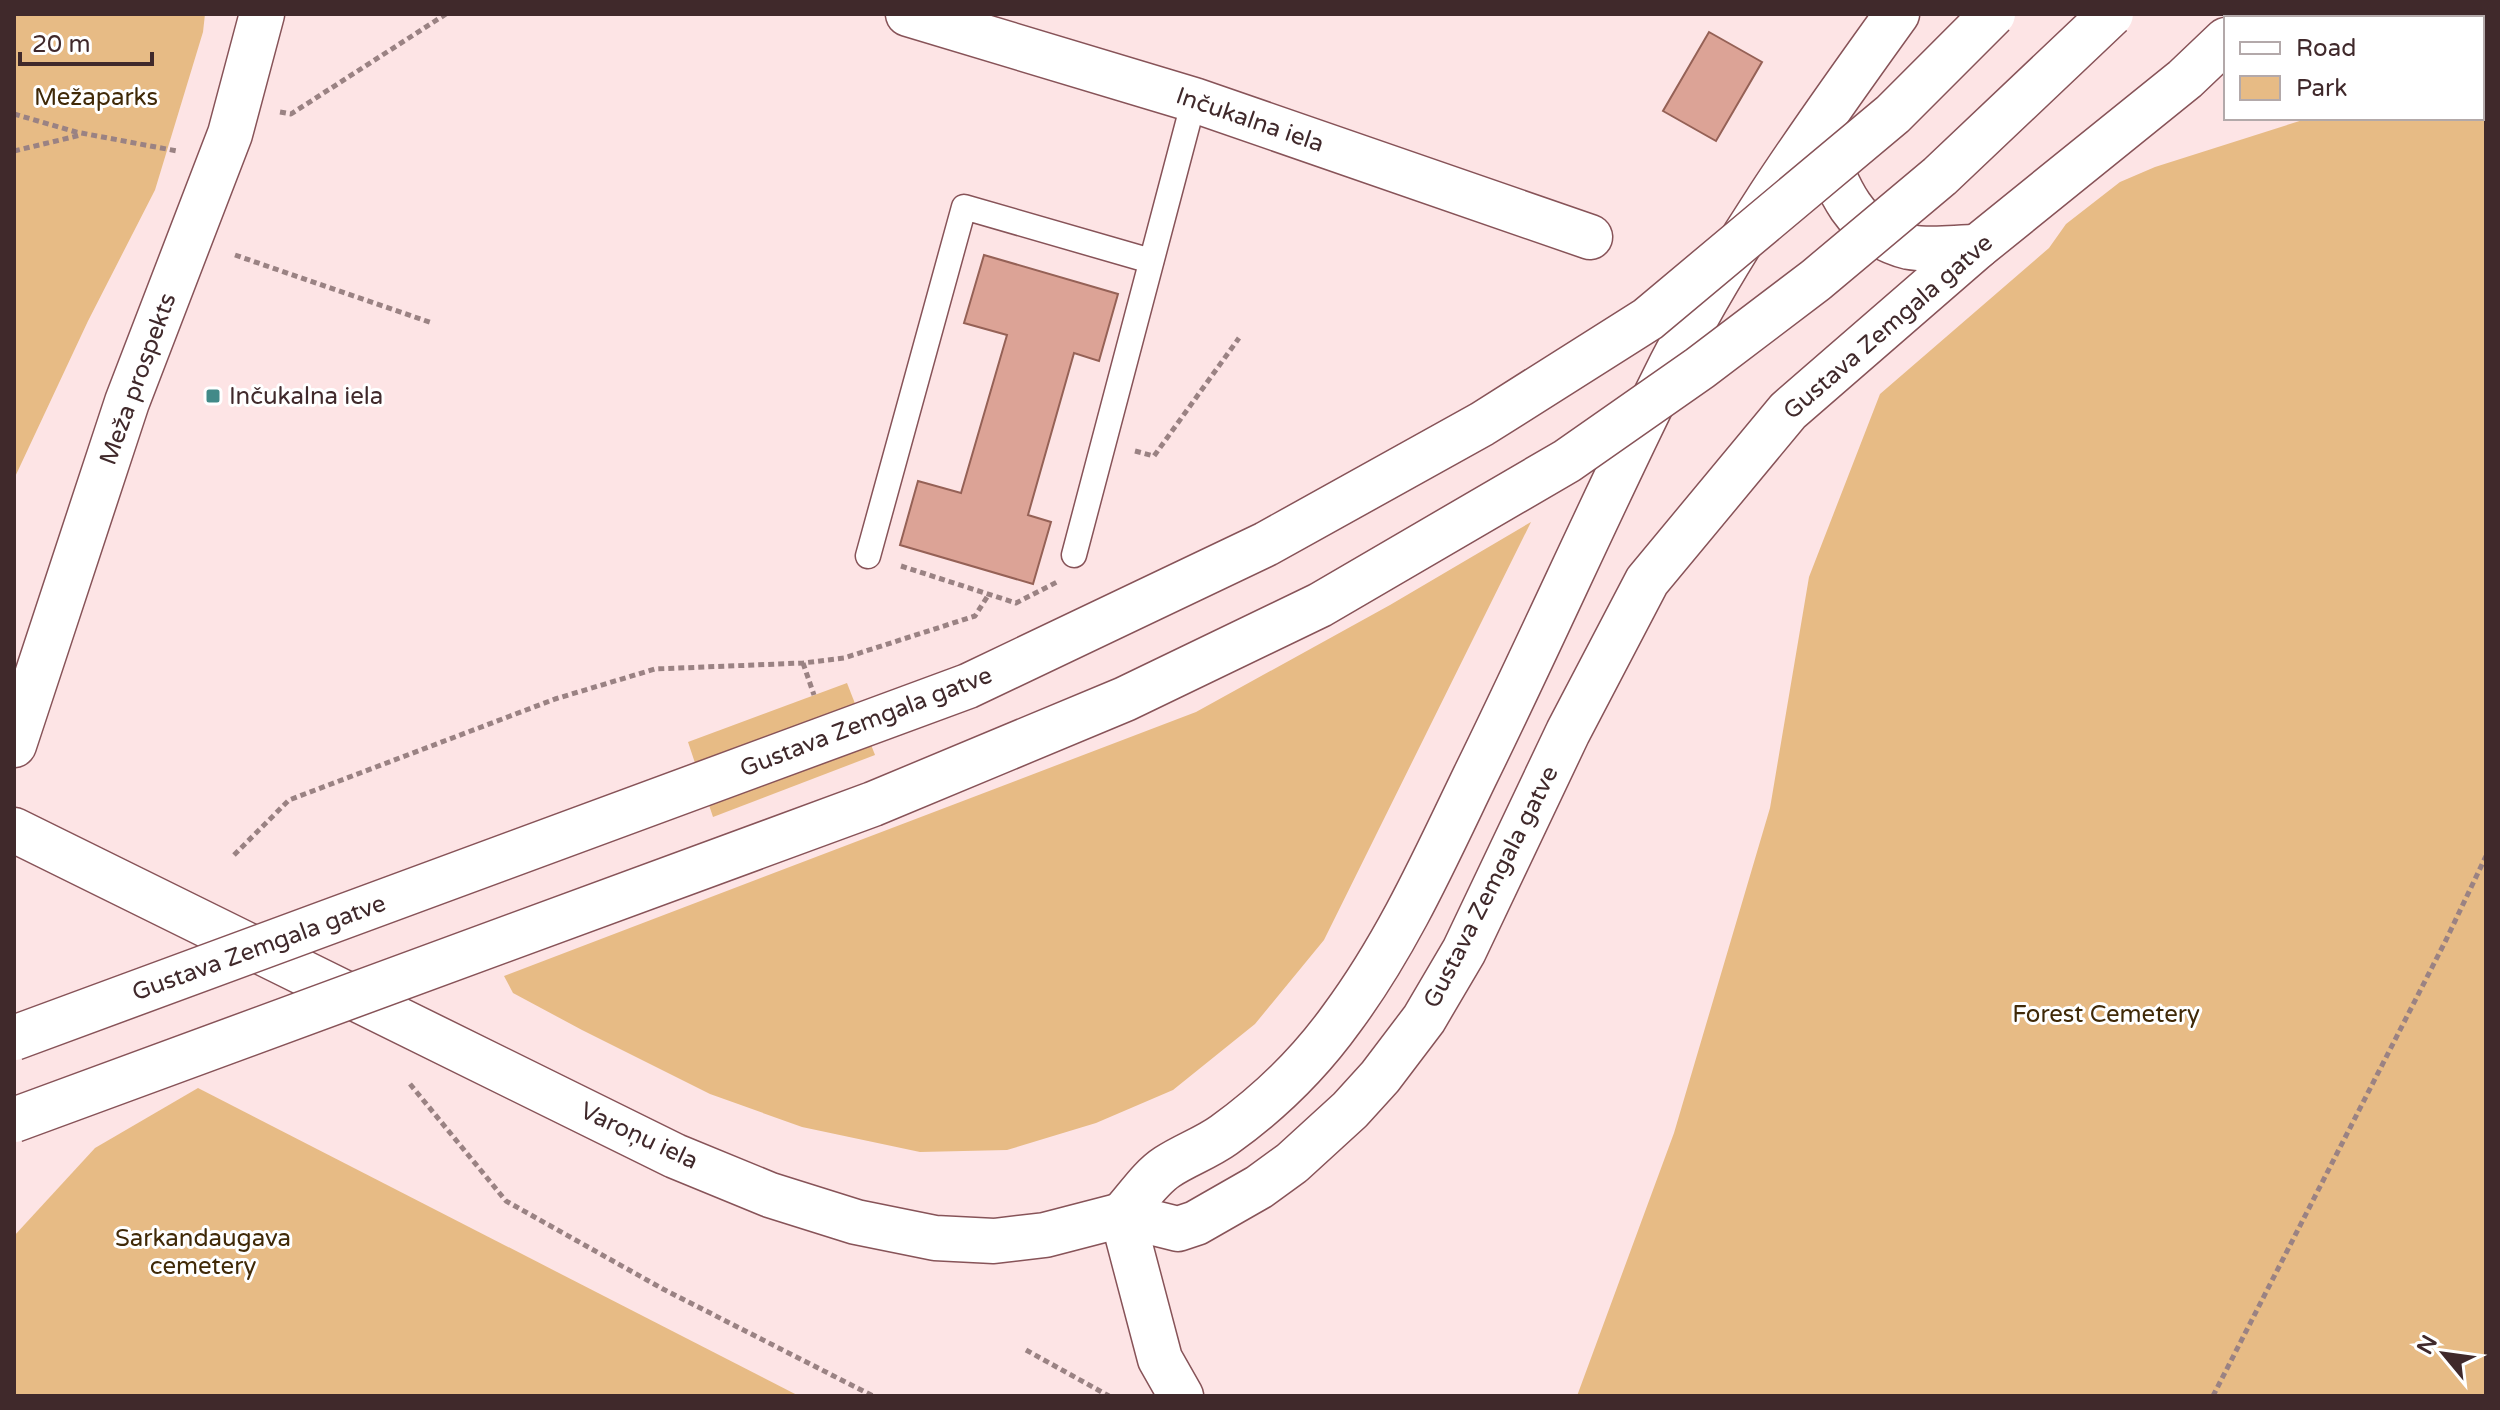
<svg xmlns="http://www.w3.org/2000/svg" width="2500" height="1410" font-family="'Varela Round',sans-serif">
<rect width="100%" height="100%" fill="#fde4e5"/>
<g fill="#e7bb85">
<path d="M14 14H205L203 32 155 190 88 321 14 479Z"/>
<path d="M2486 61V1396H1577L1674 1133 1770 808 1809 577 1880 394 2049 248 2066 224 2120 182 2155 167 2309 118H2482V62Z"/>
<path d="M1531 522 1324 940 1255 1024 1173 1090 1096 1123 1007 1150 920 1152 802 1127 710 1094 582 1030 513 993 504 976 1196 712 1390 605Z"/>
<path d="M847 683 875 755 713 817 688 742Z"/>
<path d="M198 1088 799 1396H14V1236L95 1148Z"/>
</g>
<g fill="#dca396" stroke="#956156" stroke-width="2">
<path d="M1709 32 1762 62 1716 141 1663 111Z"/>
<path d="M984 255 1118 294 1099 361 1074 353 1028 515 1051 522 1033 584 900 545 918 481 961 493 1007 335 964 323Z"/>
</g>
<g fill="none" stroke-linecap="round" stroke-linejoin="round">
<defs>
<g id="lane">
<path d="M1074 555 1194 100"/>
<path d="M868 556 964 207 1151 261"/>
</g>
<path id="street" d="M908 14 1194 100 1590 237"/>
<g id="secondary">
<path d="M2249 18 2253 14"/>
<path d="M1818 133C1836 183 1851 233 1909 247 1930 251 1956 247 1977 247"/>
<path d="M14 745 127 402 230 134 262 14"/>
<path d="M14 830 675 1156 770 1195 856 1222 935 1238 994 1241 1045 1235 1122 1215 1178 1229 1196 1223 1259 1187 1292 1163 1350 1110 1380 1077 1424 1019 1464 951 1568 732 1647 581 1788 411 1977 247 2185 79 2226 40"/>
<path d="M1122 1215C1136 1200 1150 1178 1167 1167 1185 1155 1206 1148 1224 1135 1270 1102 1309 1064 1342 1018 1397 944 1435 859 1475 776 1537 650 1594 521 1656 395 1721 259 1809 136 1897 14"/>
<path d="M1122 1215 1160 1359 1181 1396"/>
</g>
</defs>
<use href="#lane" stroke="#875358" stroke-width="27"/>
<use href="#street" stroke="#875358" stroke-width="47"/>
<use href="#secondary" stroke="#875358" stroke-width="47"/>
<g stroke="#9a8283" stroke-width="5" stroke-dasharray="6 4" stroke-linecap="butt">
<path d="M280 112 291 114 446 14"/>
<path d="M14 114 76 132 177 151"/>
<path d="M14 151 81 135"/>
<path d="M235 255 432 323"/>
<path d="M1135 451 1154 456 1239 338"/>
<path d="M901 566 1016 603 1057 582"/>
<path d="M803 663 814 695"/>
<path d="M234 855 289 800 555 699 655 669 803 663 844 658 975 616 989 594"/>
<path d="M410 1084 506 1201 663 1289 873 1396"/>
<path d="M1026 1350 1109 1396"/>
<path d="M2213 1396 2446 940 2486 856"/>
</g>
<use href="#lane" stroke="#fff" stroke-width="24"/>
<use href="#street" stroke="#fff" stroke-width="44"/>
<use href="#secondary" stroke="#fff" stroke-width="44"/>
<defs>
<g id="primary-bridge">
<path d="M14 1038 968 686 1266 544 1482 424 1648 319 1893 114 1993 14"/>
<path d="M14 1120 873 804 1125 699 1320 605 1567 461 1700 368 1816 280 1940 176 2111 14"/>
</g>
</defs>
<use href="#primary-bridge" stroke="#875358" stroke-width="47" stroke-linecap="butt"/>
<use href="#primary-bridge" stroke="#fff" stroke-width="44"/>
</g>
<rect fill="#428a88" stroke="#fff" stroke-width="3" x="205" y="388" width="16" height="16" rx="4"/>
<g text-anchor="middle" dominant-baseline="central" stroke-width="6" stroke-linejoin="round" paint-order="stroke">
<g font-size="24" fill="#402907" stroke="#fff">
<text x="96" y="97">Mežaparks</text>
<text x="2106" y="1014">Forest Cemetery</text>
<text x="203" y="1238">Sarkandaugava<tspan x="203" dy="28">cemetery</tspan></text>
</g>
<g font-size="24" fill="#40292b" stroke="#fff">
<text transform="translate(1250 120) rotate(19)">Inčukalna iela</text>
<text transform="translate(1888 327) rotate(-41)">Gustava Zemgala gatve</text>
<text transform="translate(138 379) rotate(-70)">Meža prospekts</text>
<text transform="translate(866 722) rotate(-21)">Gustava Zemgala gatve</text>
<text transform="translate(1491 887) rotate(-63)">Gustava Zemgala gatve</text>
<text transform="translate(259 948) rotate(-20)">Gustava Zemgala gatve</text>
<text transform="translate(639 1136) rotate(25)">Varoņu iela</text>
</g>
<g font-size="24" fill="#40292b" stroke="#fff" text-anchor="start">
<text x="229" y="396">Inčukalna iela</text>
</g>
</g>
<rect width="2500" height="1410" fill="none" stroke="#40292b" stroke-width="32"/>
<rect x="2224" y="16" width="260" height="104" fill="#ffffff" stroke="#b3a9aa" stroke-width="2"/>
<rect x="2240" y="42" width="40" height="12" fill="#ffffff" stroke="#b3a9aa" stroke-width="2"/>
<text x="2296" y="56" font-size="24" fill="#40292b">Road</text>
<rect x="2240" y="76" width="40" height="24" fill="#e7bb85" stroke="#b3a9aa" stroke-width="2"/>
<text x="2296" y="96" font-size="24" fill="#40292b">Park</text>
<g transform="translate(2444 1354) rotate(299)" stroke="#ffffff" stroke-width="6" paint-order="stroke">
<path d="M0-6L14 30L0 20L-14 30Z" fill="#40292b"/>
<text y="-12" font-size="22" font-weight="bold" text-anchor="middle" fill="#40292b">N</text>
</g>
<path d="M20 52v12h132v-12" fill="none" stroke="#40292b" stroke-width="4"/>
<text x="32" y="52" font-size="24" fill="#40292b" stroke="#ffffff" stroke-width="6" paint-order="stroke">20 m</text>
</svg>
